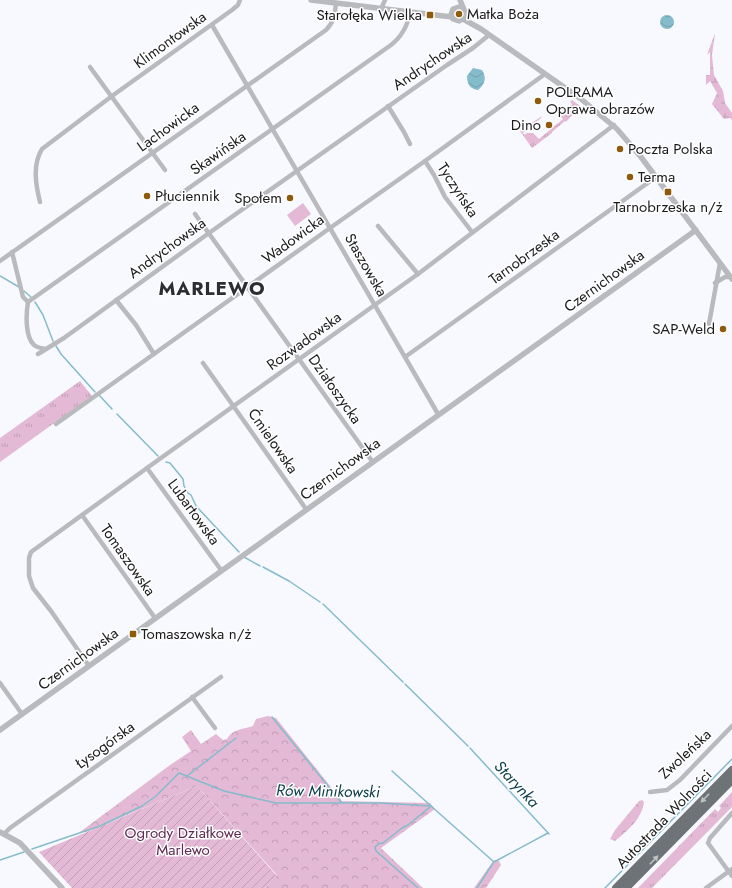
<svg xmlns="http://www.w3.org/2000/svg" width="732" height="888" font-family="Jost,sans-serif">
<defs>
<pattern id="grass-tufts" width="24" height="20" patternUnits="userSpaceOnUse"><rect width="24" height="20" fill="#e3b9d6"/><path d="M3 7l-1-3M5 7V3M7 7l1-3M15 17l-1-3M17 17v-4M19 17l1-3" fill="none" stroke="#c29eb7"/></pattern>
<pattern id="forest-crowns" width="20" height="18" patternUnits="userSpaceOnUse"><rect width="20" height="18" fill="#e3b9d6"/><path d="M2 6a3 3 0 1 1 6 0M12 15a3 3 0 1 1 6 0" fill="none" stroke="#c29eb7"/></pattern>
<pattern id="wetland-marsh" width="20" height="14" patternUnits="userSpaceOnUse"><rect width="20" height="14" fill="#e3b9d6"/><path d="M1 5h8M5 5V1M11 12h8M15 12V8" fill="none" stroke="#c29eb7"/></pattern>
<pattern id="garden-furrows" width="10" height="10" patternUnits="userSpaceOnUse"><rect width="10" height="10" fill="#e3b9d6"/><path d="M-1 1l2-2M0 10L10 0M9 11l2-2" fill="none" stroke="#c29eb7"/></pattern>
<pattern id="water-waves" width="16" height="10" patternUnits="userSpaceOnUse"><rect width="16" height="10" fill="#84bccb"/><path d="M0 5q4-4 8 0t8 0" fill="none" stroke="#71a1ae"/></pattern>
</defs>
<rect width="100%" height="100%" fill="#f8f9fe"/>
<g fill="url(#grass-tufts)">
<path d="M572 100 580 106 566 122 565 121 552 132V133L532 148 520 131 542 116 541 118 523 133 524 135 527 133H533L539 139 563 119 560 116 562 115 561 114 572 104 570 102Z"/>
<path d="M80 381 92 396 0 462V438Z"/>
<path d="M732 792V807L652 888H638L715 809 718 812 721 808 719 806Z"/>
</g>
<g fill="url(#forest-crowns)">
<path d="M268 716 276 718 342 801 430 803 435 809 381 848 423 888H265L277 875 197 786 86 832H80L170 765 191 751 182 737 191 730 201 744 216 734 223 740 227 739C232 729 244 729 253 726L256 719Z"/>
<path d="M642 800 644 802C642 819 627 831 615 841L610 839 615 830 639 801Z"/>
<path d="M494 860 499 861 501 865 486 888H474Z"/>
</g>
<path fill="url(#wetland-marsh)" d="M715 33 712 55 714 75 723 91 725 103 732 113V120L730 118 724 119 712 104 717 93 710 81 706 85V75H710V52L707 55Z"/>
<path fill="url(#garden-furrows)" d="M197 786 277 876 265 888H72L39 852Z"/>
<path fill="#e3b9d6" d="M303 203 311 214 295 226 287 215Z"/>
<g fill="url(#water-waves)">
<circle cx="667" cy="22" r="7"/>
<path d="M473 68 482 70C487 78 485 84 478 90 470 89 467 84 467 76Z"/>
</g>
<g fill="none" stroke-linecap="round" stroke-linejoin="round">
<g stroke="#84bccb" stroke-width="1.5">
<path d="M0 276 19 287"/>
<path d="M24 291 31 297"/>
<path d="M35 302 43 315 53 341"/>
<path d="M56 346 61 354 95 392"/>
<path d="M99 395 112 409"/>
<path d="M117 414 158 456"/>
<path d="M166 462 170 463 183 479 184 486 188 493 191 495 196 506 239 552"/>
<path d="M244 557 260 566"/>
<path d="M263 567 289 581 320 602"/>
<path d="M323 604 403 682"/>
<path d="M405 684 468 746"/>
<path d="M272 717 341 802"/>
<path d="M470 748 549 834"/>
<path d="M392 771 431 806 408 825 402 828 383 843 378 844 375 847 376 851 418 888"/>
<path d="M187 776 236 738"/>
<path d="M32 849 100 826 142 806 156 796 179 773 224 791 276 803H380L431 806 494 862 548 833"/>
<path d="M0 860 24 852"/>
<path d="M477 888 493 863"/>
<path d="M605 888 732 759"/>
</g>
<g stroke="#b8babd" stroke-width="4.5">
<path d="M381 9 385 0"/>
<path d="M212 25 438 414"/>
<path d="M90 67 165 170"/>
<path d="M388 106 404 132 410 144"/>
<path d="M425 161 434 175 445 197 472 232"/>
<path d="M40 202C36 186 32 165 42 149L112 96 232 10 238 5 240 0"/>
<path d="M195 214 372 461"/>
<path d="M378 226 418 274"/>
<path d="M12 252 23 297 28 302C26 314 25 337 34 345 37 348 42 348 46 349"/>
<path d="M0 261 326 30C334 22 335 14 336 3"/>
<path d="M715 283 725 277H731"/>
<path d="M116 300 136 325 154 354"/>
<path d="M28 302 391 45C401 37 408 25 410 12"/>
<path d="M709 324 720 263"/>
<path d="M38 354 64 338 209 233 447 65 473 48 489 35"/>
<path d="M405 357 656 177"/>
<path d="M203 363 306 509"/>
<path d="M56 424 330 228 425 161 545 74"/>
<path d="M147 468 221 570"/>
<path d="M82 515 155 618"/>
<path d="M89 666 51 611 33 588 29 576V558L31 552 147 468 418 274 614 125"/>
<path d="M0 683 22 714"/>
<path d="M192 697 215 728"/>
<path d="M650 792 667 790 680 780 732 726"/>
<path d="M732 813 710 838 708 843 732 876"/>
<path d="M4 834 10 828 221 677"/>
<path d="M706 888 732 869"/>
</g>
<g stroke="#b8babd" stroke-width="5.5">
<path d="M311 0 452 17"/>
<path d="M460 0 465 12V17L459 21 453 19 451 15 453 9 459 7 463 8"/>
<path d="M463 19 481 29 581 99 617 129 641 157 732 279"/>
<path d="M0 730 696 230"/>
<path d="M0 832 20 843 62 888"/>
</g>
<g stroke="#6e7377" stroke-width="8">
<path d="M616 888 732 770"/>
<path d="M626 888 732 780"/>
</g>
</g>
<defs><path id="oneway-solid" d="M-6-.8H1V-3.2L6.5 0L1 3.2V.8H-6Z"/></defs>
<g fill="#bec0c2">
<use href="#oneway-solid" transform="translate(705 798) rotate(134)"/>
<use href="#oneway-solid" transform="translate(654 860) rotate(-46)"/>
</g>
<g fill="#8e5a0b" stroke="#fff" stroke-width="1.5">
<circle cx="459" cy="14" r="4"/>
<rect x="426" y="11" width="8" height="8" rx="2"/>
<circle cx="538" cy="101" r="4"/>
<circle cx="549" cy="125" r="4"/>
<circle cx="620" cy="149" r="4"/>
<circle cx="630" cy="177" r="4"/>
<rect x="664" y="188" width="8" height="8" rx="2"/>
<circle cx="147" cy="196" r="4"/>
<circle cx="290" cy="198" r="4"/>
<circle cx="723" cy="329" r="4"/>
<rect x="129" y="630" width="8" height="8" rx="2"/>
</g>
<g text-anchor="middle" dominant-baseline="central" stroke-width="3" stroke-linejoin="round" paint-order="stroke">
<g font-size="15" fill="#1b1b1e" stroke="#fff" text-anchor="start">
<text x="467" y="14">Matka Boża</text>
<text x="422" y="15" text-anchor="end">Starołęka Wielka</text>
<text x="546" y="92">POLRAMA<tspan x="546" dy="17">Oprawa obrazów</tspan></text>
<text x="541" y="125" text-anchor="end">Dino</text>
<text x="628" y="149">Poczta Polska</text>
<text x="638" y="177">Terma</text>
<text x="155" y="196">Płuciennik</text>
<text x="282" y="198" text-anchor="end">Społem</text>
<text x="668" y="207" text-anchor="middle">Tarnobrzeska n/ż</text>
<text x="715" y="329" text-anchor="end">SAP-Weld</text>
<text x="141" y="634">Tomaszowska n/ż</text>
</g>
<g font-size="15" fill="#1b1b1e" stroke="#fff">
<text transform="translate(170 40) rotate(-36)">Klimontowska</text>
<text transform="translate(432 61) rotate(-34)">Andrychowska</text>
<text transform="translate(168 127) rotate(-36)">Lachowicka</text>
<text transform="translate(218 153) rotate(-35)">Skawińska</text>
<text transform="translate(458 190) rotate(57)">Tyczyńska</text>
<text transform="translate(293 239) rotate(-36)">Wadowicka</text>
<text transform="translate(167 248) rotate(-36)">Andrychowska</text>
<text transform="translate(524 257) rotate(-36)">Tarnobrzeska</text>
<text transform="translate(366 265) rotate(60)">Staszowska</text>
<text transform="translate(604 281) rotate(-36)">Czernichowska</text>
<text transform="translate(304 341) rotate(-36)">Rozwadowska</text>
<text transform="translate(335 389) rotate(55)">Działoszycka</text>
<text transform="translate(273 441) rotate(55)">Ćmielowska</text>
<text transform="translate(340 469) rotate(-36)">Czernichowska</text>
<text transform="translate(194 512) rotate(54)">Lubartowska</text>
<text transform="translate(128 560) rotate(55)">Tomaszowska</text>
<text transform="translate(78 659) rotate(-36)">Czernichowska</text>
<text transform="translate(105 745) rotate(-36)">Łysogórska</text>
<text transform="translate(685 754) rotate(-43)">Zwoleńska</text>
<text transform="translate(664 819) rotate(-46)">Autostrada Wolności</text>
</g>
<g font-size="15" fill="#5f2b52" stroke="#fff">
<text x="183" y="833">Ogrody Działkowe<tspan x="183" dy="17">Marlewo</tspan></text>
</g>
<g font-size="16" font-style="italic" fill="#093e4a" stroke="#fff">
<text transform="translate(517 784) rotate(47)">Starynka</text>
<text transform="translate(328 791) rotate(1)">Rów Minikowski</text>
</g>
<g font-size="19" font-weight="bold" letter-spacing="1" fill="#2d2e33" stroke="#fff">
<text x="212" y="288">MARLEWO</text>
</g>
</g>
</svg>
